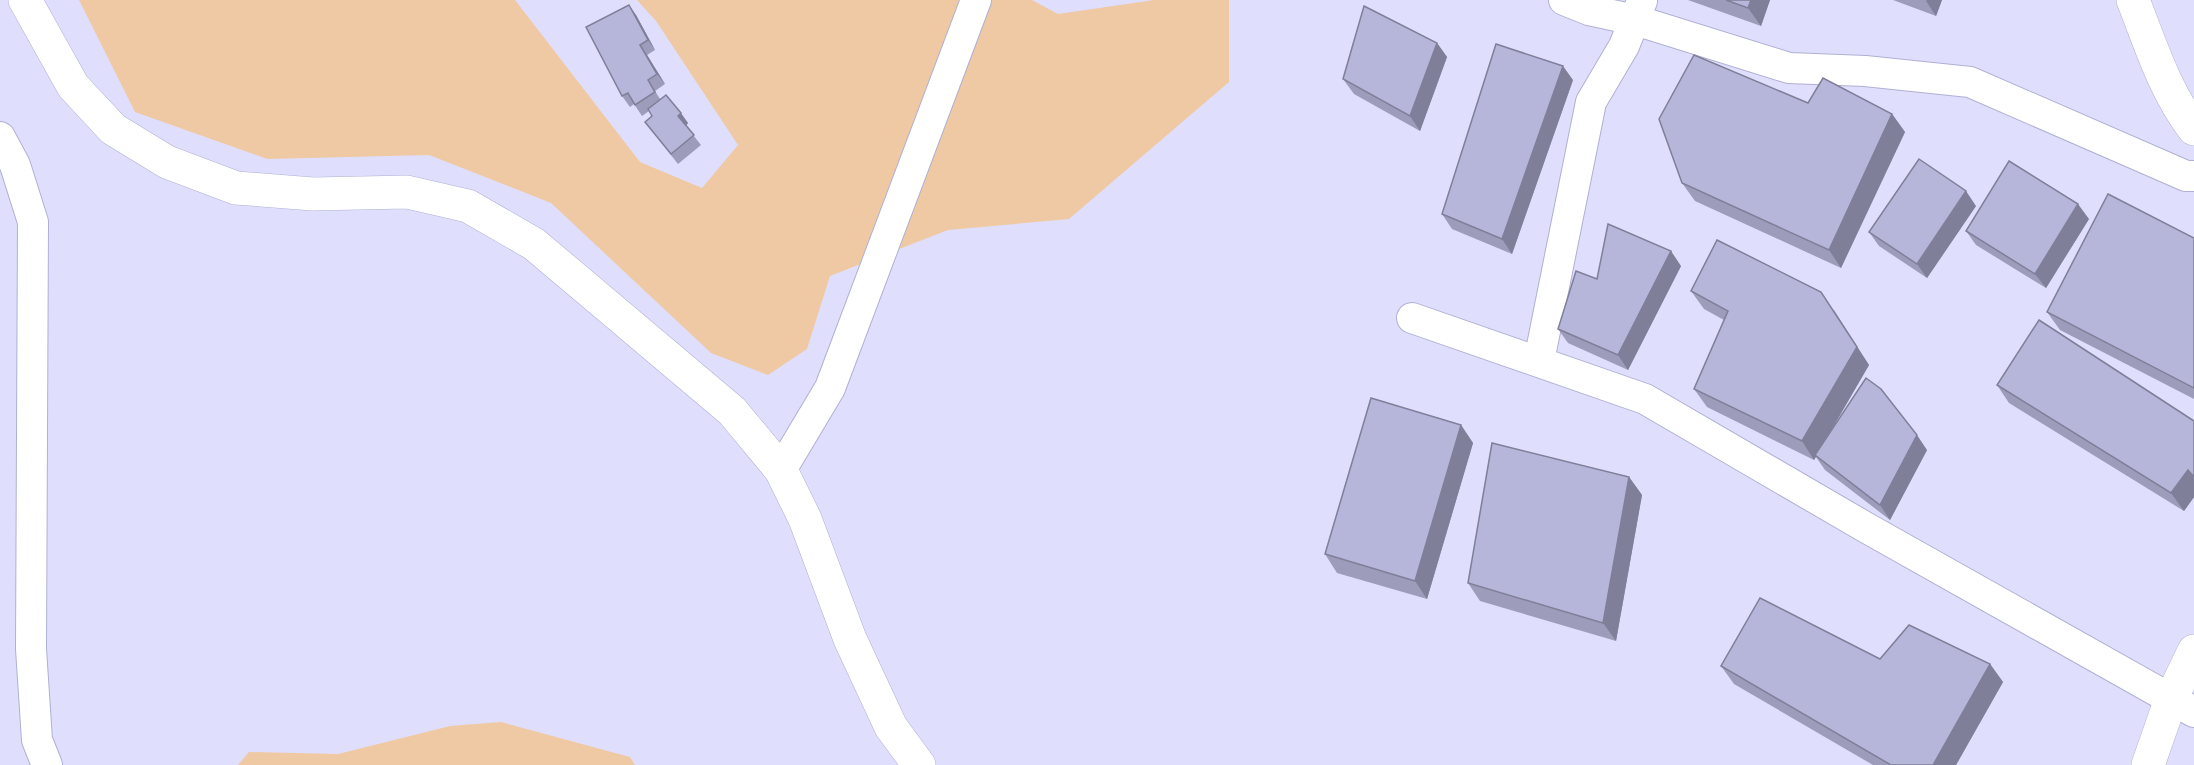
<svg xmlns="http://www.w3.org/2000/svg" width="2194" height="765" font-family="Cabin,sans-serif">
<rect width="100%" height="100%" fill="#dfdffd"/>
<g fill="#efc9a3">
<path d="M79 0H515L640 162 702 188 738 145 656 21 637 0H1032L1058 14 1154 0H1229V82L1069 219 948 230 830 276 807 349 768 375 711 353 551 203 429 155 267 159 135 112Z"/>
<path d="M501 722 630 757 635 765H238L249 752 338 754 450 726Z"/>
</g>
<g fill="none" stroke-linecap="round" stroke-linejoin="round">
<defs>
<g id="minor">
<path d="M1564 0 1589 10 1635 20 1789 68 1865 71 1970 82 2186 176H2194"/>
<path d="M0 137 15 165 33 222 31 649 37 740 47 765"/>
<path d="M1412 318 1645 399 1865 527 2194 712"/>
<path d="M1539 361 1591 102 1624 46 1642 1"/>
<path d="M781 470 830 388 976 0"/>
</g>
<g id="tertiary">
<path d="M25 0 73 86 113 129 167 162 236 188 313 194 407 192 468 206 534 244 732 411 781 470 805 519 850 639 891 727 919 765"/>
<path d="M2133 0C2150 43 2165 92 2194 129"/>
<path d="M2148 765 2171 699 2194 651"/>
</g>
</defs>
<use href="#minor" stroke="#afb0d3" stroke-width="32"/>
<use href="#tertiary" stroke="#afb0d3" stroke-width="34"/>
<use href="#minor" stroke="#fff" stroke-width="30"/>
<use href="#tertiary" stroke="#fff" stroke-width="33"/>
</g>
<g fill="#9d9dbb">
<path d="M1688 0H1770L1761 26Z"/>
<path d="M1893 0H1942L1936 16Z"/>
<path d="M636 15 655 50 647 55 665 84 655 91 660 99 688 123 686 126 701 145 678 164 645 122 652 116 649 111 642 116 634 104 630 107 622 96Z"/>
<path d="M1437 43 1447 57 1420 131 1354 94 1343 79Z"/>
<path d="M1573 80 1512 254 1452 229 1442 214Z"/>
<path d="M1808 103 1892 114 1905 132 1841 268 1695 201 1682 183Z"/>
<path d="M1976 206 1927 278 1879 246 1869 232Z"/>
<path d="M2089 219 2046 288 1976 245 1966 231Z"/>
<path d="M2194 238V399L2060 330 2047 312Z"/>
<path d="M1681 266 1628 370 1568 343 1558 329 1597 279Z"/>
<path d="M1691 291 1834 310 1869 365 1829 434 1927 450 1890 520 1825 470 1816 457 1814 460 1707 407 1694 389 1724 320 1704 309Z"/>
<path d="M1997 385 2194 421V497L2184 511 2009 403Z"/>
<path d="M1461 425 1473 443 1427 599 1337 573 1325 554Z"/>
<path d="M1629 477 1642 495 1616 641 1480 601 1468 583Z"/>
<path d="M1880 659 1990 664 2003 682 1956 765H1873L1734 684 1721 666Z"/>
</g>
<g fill="#7f7f99">
<path d="M1751 0H1770L1761 26 1748 8Z"/>
<path d="M1927 0H1942L1936 16 1926 1Z"/>
<path d="M629 5 636 15 655 50 648 40Z"/>
<path d="M1437 43 1447 57 1420 131 1410 116Z"/>
<path d="M640 45 647 55 665 84 657 74Z"/>
<path d="M1563 66 1573 80 1512 254 1502 239Z"/>
<path d="M681 113 688 123 685 126 678 116Z"/>
<path d="M1892 114 1905 132 1841 268 1829 250Z"/>
<path d="M1966 191 1976 206 1927 278 1917 264Z"/>
<path d="M2078 204 2089 219 2046 288 2035 274Z"/>
<path d="M1671 251 1681 266 1628 370 1618 355Z"/>
<path d="M1821 292 1869 365 1814 460 1802 441Z"/>
<path d="M1461 425 1473 443 1427 599 1415 581Z"/>
<path d="M1917 435 1927 450 1890 520 1880 505Z"/>
<path d="M2188 470 2194 478V497L2184 511 2171 493Z"/>
<path d="M1629 477 1642 495 1616 641 1603 623Z"/>
<path d="M1990 664 2003 682 1956 765H1933Z"/>
</g>
<g fill="#b6b6da" stroke="#7f7f99" stroke-width="1.5">
<path d="M1726 0H1751L1748 8Z"/>
<path d="M629 5 648 40 640 45 657 74 648 80 655 92 635 105 628 93 622 96 586 27Z"/>
<path d="M1364 6 1437 43 1410 116 1343 79Z"/>
<path d="M1496 44 1563 66 1502 239 1442 214Z"/>
<path d="M1694 55 1808 103 1823 78 1892 114 1829 250 1682 183 1659 119Z"/>
<path d="M666 95 681 113 678 116 694 135 671 154 645 122 652 116 648 109Z"/>
<path d="M1919 159 1966 191 1917 264 1869 232Z"/>
<path d="M2009 161 2078 204 2035 274 1966 231Z"/>
<path d="M2108 194 2194 238V388L2047 312Z"/>
<path d="M1608 224 1671 251 1618 355 1558 329 1576 271 1597 279Z"/>
<path d="M1717 240 1821 292 1857 347 1802 441 1694 389 1728 311 1691 291Z"/>
<path d="M2039 320 2194 421V477L2188 470 2171 493 1997 385Z"/>
<path d="M1866 378 1881 389 1917 435 1880 505 1815 455Z"/>
<path d="M1371 398 1461 425 1415 581 1325 554Z"/>
<path d="M1492 443 1629 477 1603 623 1468 583Z"/>
<path d="M1760 598 1880 659 1909 625 1990 664 1933 765H1891L1721 666Z"/>
</g>
</svg>
